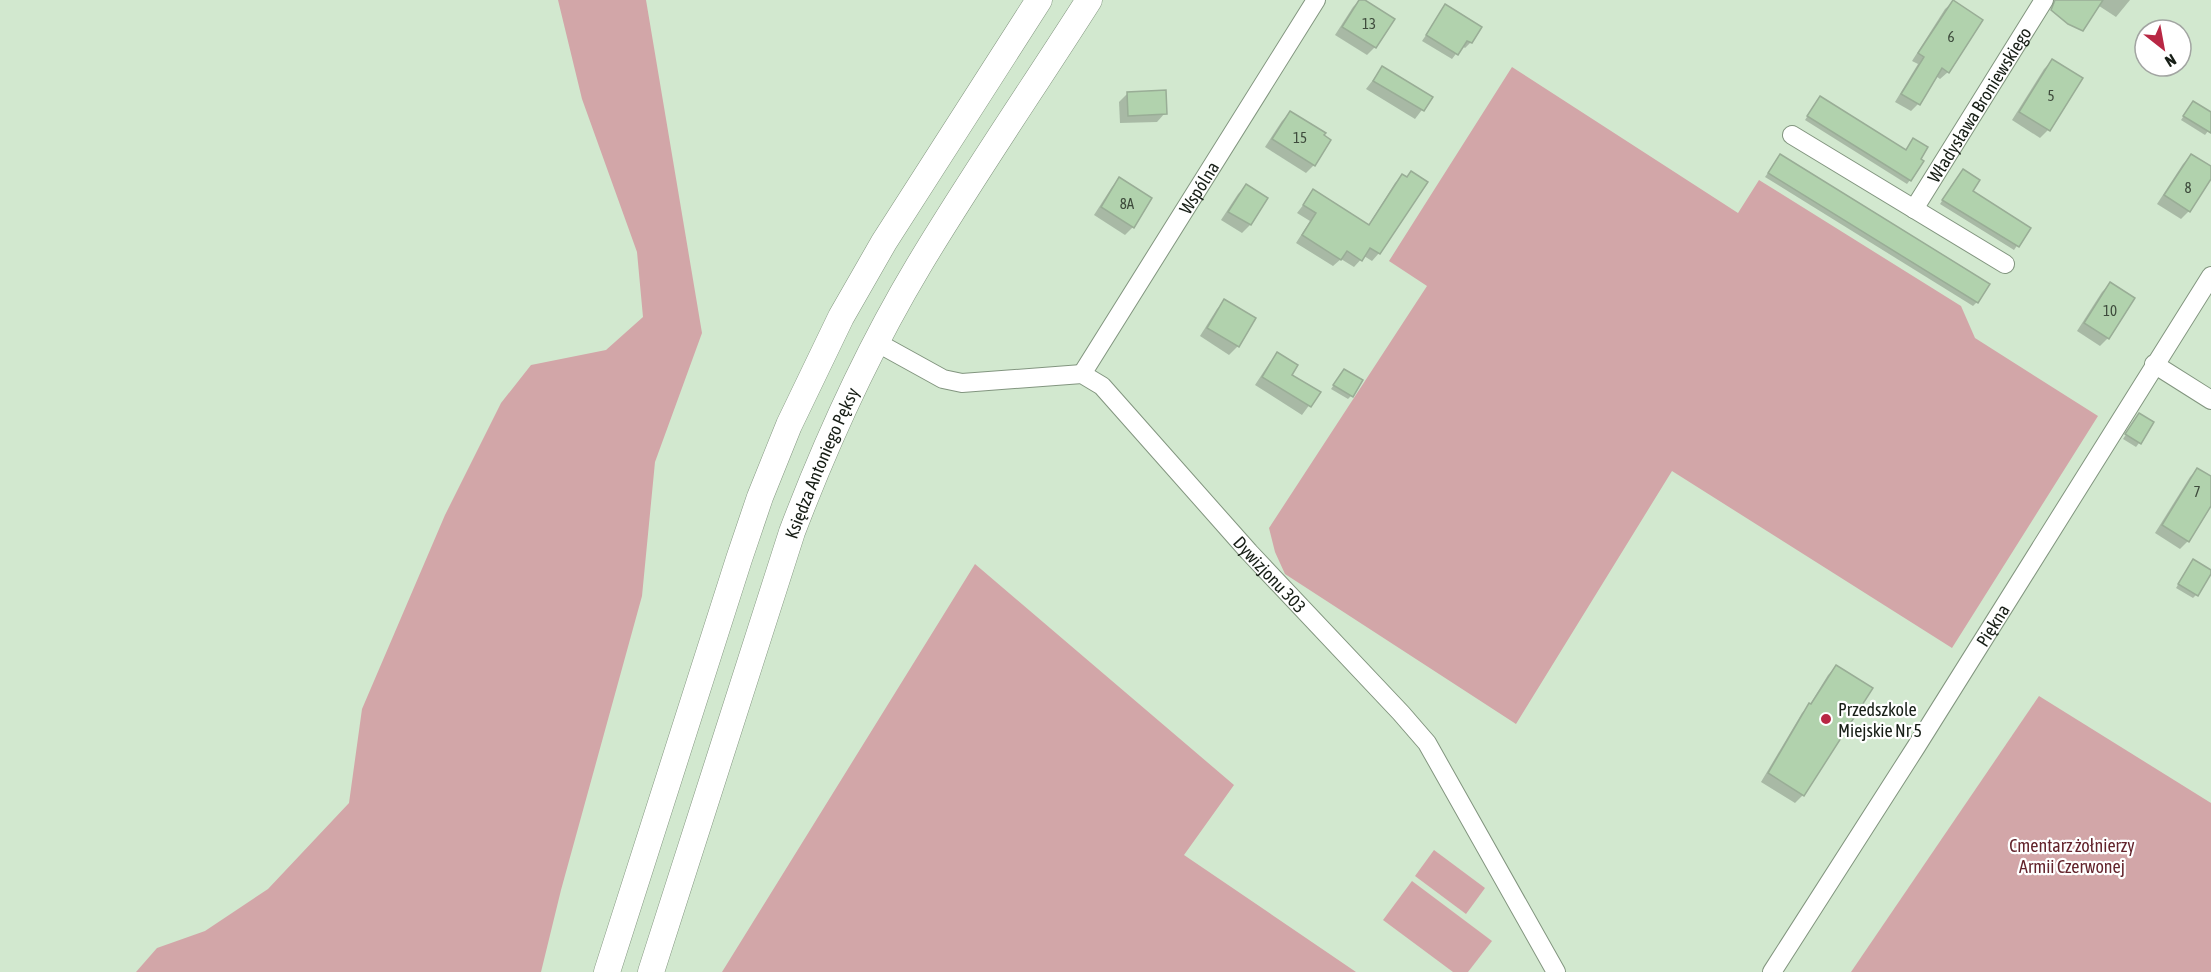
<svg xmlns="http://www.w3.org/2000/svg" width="2211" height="972" font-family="'Asap Condensed',sans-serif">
<rect width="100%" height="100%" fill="#d2e8cf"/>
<g fill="#d2a6a8">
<path d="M558 0H646L702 333 655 462 642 596 561 890 541 972H136L157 948 205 931 268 889 349 803 362 709 445 515 501 403 531 365 606 350 643 317 637 252 582 99Z"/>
<path d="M1512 67 1738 213 1759 180 1961 306 1975 338 2098 416 1952 648 1672 471 1516 724 1285 574 1275 552 1269 528 1427 286 1389 261Z"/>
<path d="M975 564 1234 785 1184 855 1356 972H722Z"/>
<path d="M2039 696 2211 803V972H1851Z"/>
<path d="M1434 850 1485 888 1466 914 1415 876Z"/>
<path d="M1412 881 1492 941 1468 972H1453L1383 920Z"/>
</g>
<g fill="#0003">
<path d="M1360 0H1362L1375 47 1367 55 1335 35 1353 7Z"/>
<path d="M2090 0H2130L2116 17Z"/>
<path d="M1953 2 1948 72 1940 79 1936 76 1918 104 1911 111 1895 102 1918 64 1912 61 1945 9Z"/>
<path d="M1446 6 1471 42 1465 48 1462 46 1452 59 1422 41Z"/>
<path d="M2052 61 2081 79 2048 130 2040 138 2012 120 2044 69Z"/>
<path d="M1383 67 1431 98 1415 119 1366 89Z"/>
<path d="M1127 94 1165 113 1157 122 1120 123 1119 102Z"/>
<path d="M1817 102 1905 151 1913 140 1910 180 1907 184 1805 120Z"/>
<path d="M2193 102 2211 113V127L2205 135 2181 120Z"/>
<path d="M1290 113 1314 165 1306 173 1265 147 1282 121Z"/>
<path d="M1780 156 1988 284 1977 302 1973 306 1765 177Z"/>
<path d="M2191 156 2211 168V176L2189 211 2181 219 2157 204 2183 164Z"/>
<path d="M1411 173 1379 253 1372 261 1364 256 1354 267 1341 259 1333 266 1296 243 1310 221 1297 213 1314 191 1368 226 1395 183 1402 176 1406 178Z"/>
<path d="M1959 175 1971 192 2029 228 2014 250 1940 204Z"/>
<path d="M1120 179 1133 227 1125 235 1094 215 1112 187Z"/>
<path d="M1246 186 1266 198 1250 225 1242 233 1221 220 1238 194Z"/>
<path d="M2110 284 2108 338 2100 346 2077 331 2102 292Z"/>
<path d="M1225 301 1254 319 1237 347 1229 355 1200 336 1217 309Z"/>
<path d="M1278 354 1290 375 1318 393 1302 415 1255 385 1270 362Z"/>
<path d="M1344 370 1351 396 1348 399 1331 389Z"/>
<path d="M2139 415V443L2136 447 2123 439Z"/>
<path d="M2198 469 2211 478V503L2188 541 2180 549 2155 533 2190 477Z"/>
<path d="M2190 565 2196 595 2193 598 2176 588Z"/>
<path d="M1836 667 1803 795 1795 803 1761 782 1802 713 1809 706 1828 675Z"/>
</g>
<g fill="#b1d2ad" stroke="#99ad96" stroke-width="1.5">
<path d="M1359 0H1365L1395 19 1376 48 1342 27Z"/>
<path d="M1953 0 1983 20 1949 73 1942 68 1920 105 1901 94 1924 57 1918 53Z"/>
<path d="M2055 0H2103L2083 31 2068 24 2051 10Z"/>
<path d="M1445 4 1482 27 1472 43 1467 41 1458 55 1426 35Z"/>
<path d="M2052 59 2083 78 2050 131 2019 112Z"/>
<path d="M1382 66 1433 97 1424 111 1373 81Z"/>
<path d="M1166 90 1167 114 1128 116 1127 92Z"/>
<path d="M1820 96 1906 150 1913 138 1928 147 1921 159 1924 161 1911 181 1807 116Z"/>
<path d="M2193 101 2211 112V133L2183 116Z"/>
<path d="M1290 111 1326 133 1324 135 1331 140 1315 166 1272 139Z"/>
<path d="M1780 154 1990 284 1978 303 1768 173Z"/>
<path d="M2191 154 2211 166V179L2190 212 2164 195Z"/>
<path d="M1963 169 1980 180 1973 191 2031 228 2019 247 1942 200Z"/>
<path d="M1411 171 1428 182 1380 254 1370 248 1362 261 1347 251 1341 260 1302 235 1316 213 1303 205 1313 189 1369 225 1402 174 1407 177Z"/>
<path d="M1119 177 1152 198 1134 228 1101 207Z"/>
<path d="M1246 184 1268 198 1251 225 1228 212Z"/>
<path d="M2110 282 2135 298 2109 339 2084 323Z"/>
<path d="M1224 299 1256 318 1239 347 1207 328Z"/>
<path d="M1277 352 1298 365 1292 375 1321 392 1311 407 1262 377Z"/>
<path d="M1344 369 1363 380 1353 397 1333 385Z"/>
<path d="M2139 413 2154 422 2141 444 2125 434Z"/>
<path d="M2197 468 2211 476V506L2189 542 2162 525Z"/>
<path d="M2193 559 2211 570V574L2198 596 2178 584Z"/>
<path d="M1836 665 1873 688 1804 796 1768 773 1809 703 1811 704Z"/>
</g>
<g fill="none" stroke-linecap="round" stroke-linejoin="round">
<defs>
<g id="street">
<path d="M1792 135 2005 264"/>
<path id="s1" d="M1914 209 2044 0"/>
<path id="s2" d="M876 342 943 379 962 383 1082 374 1102 386 1249 552 1401 713 1427 743 1556 972"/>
<path d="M2154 364 2211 400"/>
<path id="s3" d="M1082 374 1316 0"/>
<path id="s4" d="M1772 972 1916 747 2211 276"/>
</g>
<g id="secondary">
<path d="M607 972 739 559 760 497 789 425 841 317 884 242 1039 0"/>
<path id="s5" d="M651 972 792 532C827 440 868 350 919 265 973 175 1033 88 1089 0"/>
</g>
</defs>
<use href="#street" stroke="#82957f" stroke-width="20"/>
<use href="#secondary" stroke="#82957f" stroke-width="27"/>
<use href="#street" stroke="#fff" stroke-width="18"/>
<use href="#secondary" stroke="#fff" stroke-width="26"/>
</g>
<circle fill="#b82744" stroke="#fff" stroke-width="2" cx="1826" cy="719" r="6"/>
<g text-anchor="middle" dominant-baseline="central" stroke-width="4.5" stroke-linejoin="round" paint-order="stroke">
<g font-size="15" fill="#3e4b3c">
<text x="1369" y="23">13</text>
<text x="1951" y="36">6</text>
<text x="2051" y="95">5</text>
<text x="1300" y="137">15</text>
<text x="2188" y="187">8</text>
<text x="1127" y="203">8A</text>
<text x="2110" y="310">10</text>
<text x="2197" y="491">7</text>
</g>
<g font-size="18" fill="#171e16" stroke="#fff">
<text stroke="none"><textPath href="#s1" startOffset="123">Władysława Broniewskiego</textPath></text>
<text stroke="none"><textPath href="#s3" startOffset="220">Wspólna</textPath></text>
<text stroke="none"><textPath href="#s5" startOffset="537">Księdza Antoniego Pęksy</textPath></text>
<text stroke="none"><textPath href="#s2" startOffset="492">Dywizjonu 303</textPath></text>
<text stroke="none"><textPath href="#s4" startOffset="411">Piękna</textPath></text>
</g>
<g font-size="18" fill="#171e16" stroke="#fff" text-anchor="start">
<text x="1838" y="709">Przedszkole<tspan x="1838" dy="21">Miejskie Nr 5</tspan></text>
</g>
<g font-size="18" fill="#63242c" stroke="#fff">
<text x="2072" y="845">Cmentarz żołnierzy<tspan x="2072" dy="21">Armii Czerwonej</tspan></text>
</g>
</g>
<g transform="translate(2163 48) rotate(149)"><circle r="28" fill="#ffffff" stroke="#a2a5a2" stroke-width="1.5"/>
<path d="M0-4.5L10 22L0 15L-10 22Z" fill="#b82744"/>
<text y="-9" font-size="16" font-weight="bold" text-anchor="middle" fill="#171e16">N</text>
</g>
</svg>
